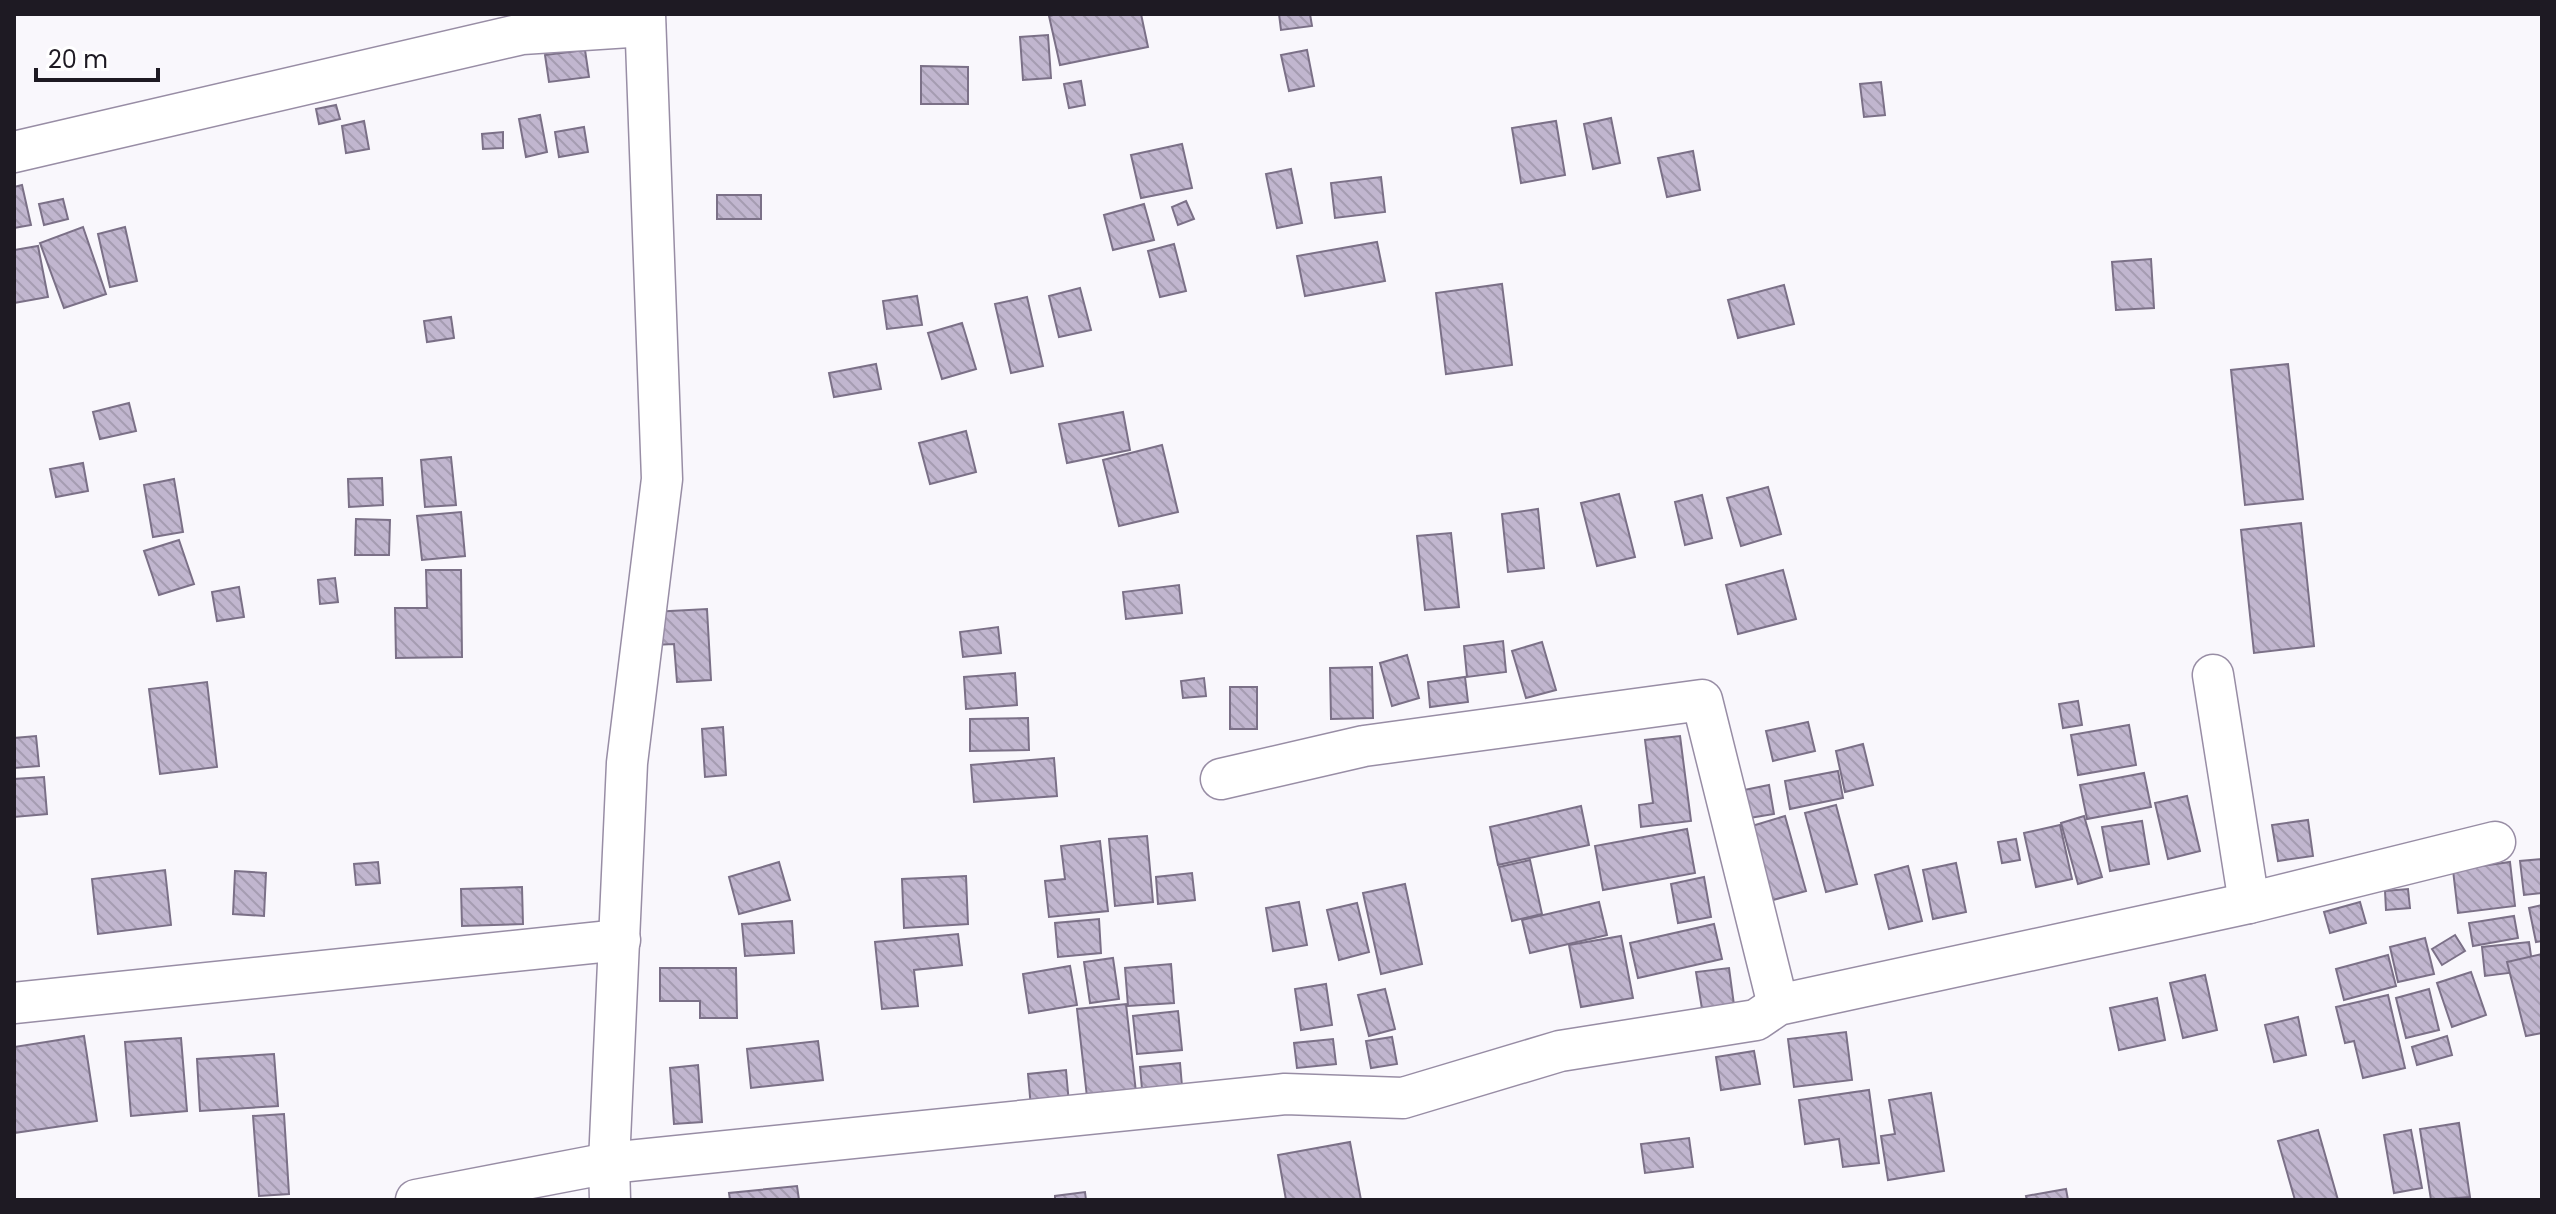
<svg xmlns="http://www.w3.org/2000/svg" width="2556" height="1214" font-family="Poppins,sans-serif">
<defs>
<pattern id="building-back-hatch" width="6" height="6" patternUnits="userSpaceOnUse" patternTransform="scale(2)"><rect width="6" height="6" fill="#c1b6cf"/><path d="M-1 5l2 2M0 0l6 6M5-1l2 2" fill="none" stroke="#a59cb1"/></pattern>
</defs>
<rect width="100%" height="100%" fill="#f9f7fc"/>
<g fill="url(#building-back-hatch)" stroke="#7b7087" stroke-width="2">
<path d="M1057 14H1141L1148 47 1060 65 1049 16Z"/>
<path d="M1279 14H1310L1312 26 1281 30Z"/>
<path d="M1048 35 1051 78 1023 80 1020 37Z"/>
<path d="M585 50 589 77 549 82 545 55Z"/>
<path d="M1307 50 1314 86 1289 91 1281 55Z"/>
<path d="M921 66 968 67V104H921Z"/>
<path d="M1081 81 1085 105 1069 108 1064 84Z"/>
<path d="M1881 82 1885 115 1864 117 1860 84Z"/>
<path d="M336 105 340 119 319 124 316 109Z"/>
<path d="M540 115 547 152 526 157 519 119Z"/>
<path d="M1611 118 1620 163 1593 169 1584 124Z"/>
<path d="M364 121 369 149 346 153 342 126Z"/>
<path d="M1556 121 1565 175 1521 183 1512 128Z"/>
<path d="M584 127 588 152 559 157 555 132Z"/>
<path d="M503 132V148L483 149 482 134Z"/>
<path d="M1182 144 1192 188 1141 198 1131 155Z"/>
<path d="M1693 151 1700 190 1667 197 1658 158Z"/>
<path d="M1291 169 1302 223 1277 228 1266 174Z"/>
<path d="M1381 177 1385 212 1335 218 1331 183Z"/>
<path d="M22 185 31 225 14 228V187Z"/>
<rect x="717" y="195" width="44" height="24"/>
<path d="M63 199 68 219 44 225 39 204Z"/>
<path d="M1186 201 1194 219 1178 225 1172 207Z"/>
<path d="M1144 204 1154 240 1113 250 1104 215Z"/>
<path d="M83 227 106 294 64 308 40 243Z"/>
<path d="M125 227 137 281 110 287 98 234Z"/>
<path d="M1377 242 1385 281 1305 296 1297 256Z"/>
<path d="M1174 244 1186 291 1160 297 1148 251Z"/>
<path d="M38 246 48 297 14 303V250Z"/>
<path d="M2151 259 2154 308 2116 310 2112 262Z"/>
<path d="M1502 284 1512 365 1446 374 1436 293Z"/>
<path d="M1784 285 1794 324 1738 338 1728 300Z"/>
<path d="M1080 288 1091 330 1059 337 1049 296Z"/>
<path d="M917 296 922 325 887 329 883 301Z"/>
<path d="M1027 297 1043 366 1011 373 995 304Z"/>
<path d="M451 317 454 338 427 342 424 321Z"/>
<path d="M962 323 976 369 942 379 928 333Z"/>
<path d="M876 364 881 389 834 397 829 373Z"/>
<path d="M2288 364 2303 499 2245 505 2231 370Z"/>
<path d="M129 403 136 431 100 439 93 412Z"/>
<path d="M1123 412 1130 450 1067 463 1059 424Z"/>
<path d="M966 431 976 472 930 484 919 443Z"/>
<path d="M1162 445 1178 512 1119 526 1103 460Z"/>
<path d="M451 457 456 505 425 507 421 460Z"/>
<path d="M83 463 88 491 56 497 50 469Z"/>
<path d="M382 478 383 505 349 507 348 479Z"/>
<path d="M174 479 183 532 153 537 144 485Z"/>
<path d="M1768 487 1781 534 1741 546 1727 498Z"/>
<path d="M1619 494 1635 557 1597 566 1581 503Z"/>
<path d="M1702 495 1712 538 1685 545 1675 502Z"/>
<path d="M1538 509 1544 568 1508 572 1502 514Z"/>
<path d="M461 512 465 556 422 560 417 516Z"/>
<path d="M356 519 390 520 389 555H355Z"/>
<path d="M2301 523 2314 646 2254 653 2241 530Z"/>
<path d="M1451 533 1459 607 1425 610 1417 536Z"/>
<path d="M179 540 194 584 159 595 144 551Z"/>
<path d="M426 570H461L462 657 396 658 395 608H427Z"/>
<path d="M1783 570 1796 619 1738 634 1726 585Z"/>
<path d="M335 578 338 602 320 604 318 580Z"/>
<path d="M1179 585 1182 613 1126 619 1123 592Z"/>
<path d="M239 587 244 617 217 621 212 592Z"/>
<path d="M707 609 711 680 677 682 674 644 654 645 652 612Z"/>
<path d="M998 627 1001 653 963 657 960 632Z"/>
<path d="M1503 641 1506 672 1467 677 1464 646Z"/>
<path d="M1542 642 1556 690 1526 698 1512 651Z"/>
<path d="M1407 655 1419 698 1392 706 1380 663Z"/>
<path d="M1372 667 1373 718 1331 719 1330 668Z"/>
<path d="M1015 673 1017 705 966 709 964 677Z"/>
<path d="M1465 677 1468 702 1430 707 1428 682Z"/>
<path d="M1204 678 1206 696 1183 698 1181 681Z"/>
<path d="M207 682 217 767 160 774 149 689Z"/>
<rect x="1230" y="687" width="27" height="42"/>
<path d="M2078 701 2082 725 2063 728 2059 704Z"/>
<path d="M1028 718 1029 750 970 751V719Z"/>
<path d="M1808 722 1815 751 1773 761 1766 731Z"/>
<path d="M2129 725 2136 765 2078 775 2071 735Z"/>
<path d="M723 727 726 775 705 777 702 729Z"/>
<path d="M36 736 39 766 14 768V738Z"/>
<path d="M1680 736 1691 821 1641 827 1639 805 1653 803 1645 740Z"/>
<path d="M1863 744 1873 785 1845 792 1836 751Z"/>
<path d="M1054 758 1057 796 974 802 971 765Z"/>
<path d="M1838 771 1843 798 1790 809 1785 781Z"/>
<path d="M2144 773 2151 807 2087 819 2080 785Z"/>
<path d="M44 777 47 814 14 817V779Z"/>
<path d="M1769 785 1774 814 1749 818 1744 790Z"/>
<path d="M2187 796 2200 851 2168 859 2155 803Z"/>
<path d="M1836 805 1857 884 1826 892 1805 813Z"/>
<path d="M1581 806 1589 845 1498 865 1490 827Z"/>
<path d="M1785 816 1806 891 1773 900 1752 826Z"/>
<path d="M2084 816 2102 877 2078 884 2061 823Z"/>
<path d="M2308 820 2313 856 2278 861 2272 825Z"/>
<path d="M2142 821 2149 864 2110 871 2102 827Z"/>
<path d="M2060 825 2072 879 2036 887 2024 833Z"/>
<path d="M1687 829 1695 873 1603 890 1595 846Z"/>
<path d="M1147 836 1153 902 1115 906 1109 839Z"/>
<path d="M2016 839 2020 860 2002 863 1998 842Z"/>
<path d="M1100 841 1108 911 1049 917 1045 881 1065 879 1061 846Z"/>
<path d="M2542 859V893L2524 895 2520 861Z"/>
<path d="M1530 860 1542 914 1512 921 1499 867Z"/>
<path d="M378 862 380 883 356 885 354 864Z"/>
<path d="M779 862 790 900 739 914 729 877Z"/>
<path d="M2510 862 2515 906 2458 913 2453 870Z"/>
<path d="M1956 863 1966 912 1933 919 1923 870Z"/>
<path d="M1908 866 1922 921 1889 929 1875 875Z"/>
<path d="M165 870 171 925 98 934 92 879Z"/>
<path d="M235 871 266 873 264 916 233 914Z"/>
<path d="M1192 873 1195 900 1158 904 1156 877Z"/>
<path d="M966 876 968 924 904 928 902 879Z"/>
<path d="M1704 877 1711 917 1678 923 1671 884Z"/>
<path d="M1405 884 1422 964 1381 974 1363 893Z"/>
<path d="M522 887 523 924 462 926 461 889Z"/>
<path d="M2408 889 2410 908 2386 910 2385 891Z"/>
<path d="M1299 902 1307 945 1273 951 1266 908Z"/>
<path d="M1599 902 1607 935 1530 953 1522 920Z"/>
<path d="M2360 902 2366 923 2330 933 2324 912Z"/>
<path d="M1357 903 1369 952 1339 960 1327 910Z"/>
<path d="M2542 905V941L2536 942 2529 908Z"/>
<path d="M2514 916 2518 938 2473 946 2469 923Z"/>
<path d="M1099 919 1101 953 1058 957 1055 923Z"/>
<path d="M792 921 794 953 745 956 742 924Z"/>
<path d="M1714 924 1722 959 1638 978 1630 943Z"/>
<path d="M958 934 962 965 914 970 918 1006 882 1009 875 942Z"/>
<path d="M2455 935 2465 951 2442 965 2432 949Z"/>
<path d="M1621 936 1633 998 1581 1007 1569 945Z"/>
<path d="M2425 938 2434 974 2398 982 2390 947Z"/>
<path d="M2529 942 2533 970 2485 976 2482 947Z"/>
<path d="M2542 954V1033L2526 1036 2507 962Z"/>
<path d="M2388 955 2396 986 2344 1000 2336 969Z"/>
<path d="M1113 958 1119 999 1090 1003 1084 962Z"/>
<path d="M1171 964 1174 1003 1128 1006 1125 968Z"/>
<path d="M1070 966 1077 1005 1029 1013 1023 974Z"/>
<path d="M660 968H736L737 1018H700V1001H660Z"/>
<path d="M1729 968 1734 1005 1702 1009 1696 972Z"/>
<path d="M2471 972 2486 1015 2452 1027 2437 983Z"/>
<path d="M2205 975 2217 1030 2183 1038 2170 983Z"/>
<path d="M1326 984 1332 1025 1301 1030 1295 989Z"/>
<path d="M1385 989 1395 1029 1369 1036 1358 995Z"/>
<path d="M2429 989 2439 1030 2406 1038 2396 998Z"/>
<path d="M2388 995 2405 1068 2363 1078 2354 1041 2345 1043 2336 1007Z"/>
<path d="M2157 998 2165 1040 2119 1050 2110 1008Z"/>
<path d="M1126 1004 1136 1092 1087 1097 1077 1009Z"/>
<path d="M1178 1011 1182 1050 1137 1054 1133 1016Z"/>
<path d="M2298 1017 2306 1055 2274 1062 2265 1025Z"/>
<path d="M1846 1032 1852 1080 1794 1087 1788 1039Z"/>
<path d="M84 1036 97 1121 14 1133V1047Z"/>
<path d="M2447 1036 2452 1055 2417 1065 2412 1047Z"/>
<path d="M1392 1037 1397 1064 1371 1068 1366 1041Z"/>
<path d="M181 1038 187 1111 131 1116 125 1042Z"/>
<path d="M1333 1039 1336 1064 1297 1068 1294 1043Z"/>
<path d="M818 1041 823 1080 751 1088 747 1049Z"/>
<path d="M1754 1051 1760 1084 1721 1090 1716 1057Z"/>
<path d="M274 1054 278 1106 200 1111 197 1059Z"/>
<path d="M1180 1063 1182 1086 1142 1089 1140 1067Z"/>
<path d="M698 1065 702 1122 674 1124 670 1068Z"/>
<path d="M1066 1070 1069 1104 1031 1108 1028 1074Z"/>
<path d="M1869 1090 1879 1163 1843 1167 1839 1139 1805 1144 1799 1100Z"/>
<path d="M1931 1093 1944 1171 1888 1180 1881 1136 1895 1134 1889 1100Z"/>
<path d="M284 1114 289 1194 259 1196 253 1116Z"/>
<path d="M2459 1123 2470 1197 2431 1200 2420 1129Z"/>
<path d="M2318 1130 2338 1200H2295L2278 1141Z"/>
<path d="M2411 1130 2422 1188 2394 1193 2384 1135Z"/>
<path d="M1689 1138 1693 1167 1645 1173 1641 1144Z"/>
<path d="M1350 1142 1361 1200H1286L1278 1155Z"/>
<path d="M797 1186 799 1200H730L729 1193Z"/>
<path d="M2066 1189 2068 1200H2027L2026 1196Z"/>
<path d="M1085 1192 1086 1200H1055V1196Z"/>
</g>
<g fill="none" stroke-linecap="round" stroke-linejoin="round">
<defs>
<g id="minor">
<path d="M14 152 522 34 645 26"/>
<path d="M2213 675 2249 903"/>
<path d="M1221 779 1364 746 1702 700 1778 1005"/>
<path d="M14 1003 620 940"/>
<path d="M416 1200 609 1163 1285 1094 1403 1098 1560 1051 1756 1020 1778 1005 2249 903 2495 842"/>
<path d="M610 1200 609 1163 627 763 662 479 645 14"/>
</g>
</defs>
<use href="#minor" stroke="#988da5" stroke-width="43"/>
<use href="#minor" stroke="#fff" stroke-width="40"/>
</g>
<rect width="2556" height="1214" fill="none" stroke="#1e1a23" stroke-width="32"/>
<path d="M36 68v12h122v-12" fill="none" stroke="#1e1a23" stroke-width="4"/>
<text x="48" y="68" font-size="24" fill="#1e1a23" stroke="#ffffff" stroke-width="6" paint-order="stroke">20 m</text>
</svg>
